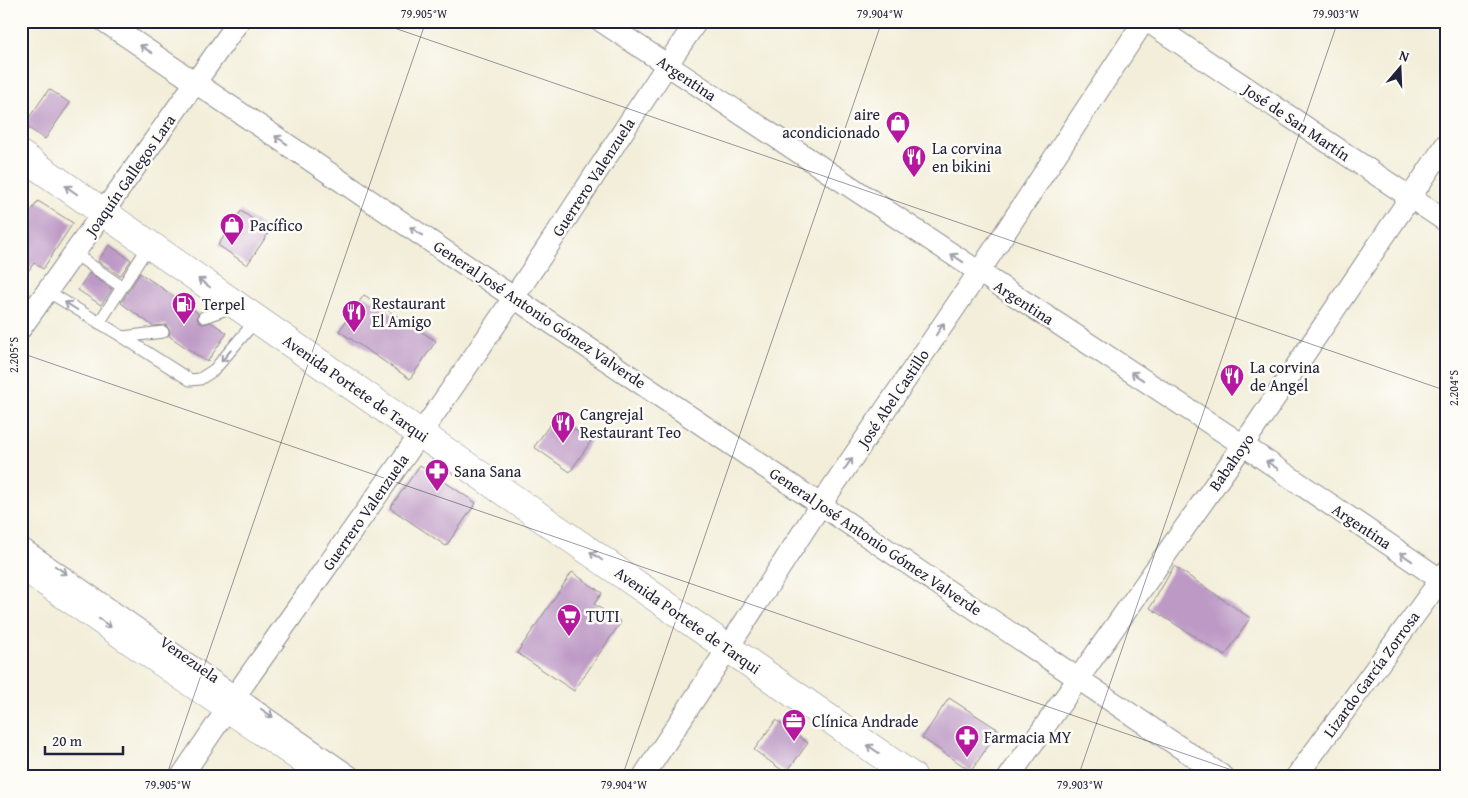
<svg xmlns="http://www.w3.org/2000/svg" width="1468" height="798" font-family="'Gentium Book Plus',serif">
<rect width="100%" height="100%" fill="#fdfcf7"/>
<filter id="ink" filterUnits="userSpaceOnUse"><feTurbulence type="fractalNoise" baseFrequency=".02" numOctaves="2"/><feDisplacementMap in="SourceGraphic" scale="10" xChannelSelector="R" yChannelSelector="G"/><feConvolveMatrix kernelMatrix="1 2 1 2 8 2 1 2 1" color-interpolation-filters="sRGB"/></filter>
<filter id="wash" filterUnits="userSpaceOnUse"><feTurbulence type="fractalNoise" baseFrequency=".0096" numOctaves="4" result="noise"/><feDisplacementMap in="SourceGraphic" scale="20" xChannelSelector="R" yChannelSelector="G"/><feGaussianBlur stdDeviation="1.12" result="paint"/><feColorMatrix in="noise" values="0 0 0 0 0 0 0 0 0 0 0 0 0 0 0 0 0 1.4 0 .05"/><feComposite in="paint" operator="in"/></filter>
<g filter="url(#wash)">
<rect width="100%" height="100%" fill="#f3eed9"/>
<g id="blocks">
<g fill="#bd9ac6">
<path d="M49 89 70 103 45 139 24 125Z"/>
<path d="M38 201 73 223 43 269 34 263 21 281V226Z"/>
<path d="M241 211 270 231 247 265 218 245Z"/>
<path d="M109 245 131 260 120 276 98 261Z"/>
<path d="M89 273 112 289 101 305 78 290Z"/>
<path d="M140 273 198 313 197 319 200 323 203 324 211 322 227 333 207 362 169 336 170 331 166 325 153 326 121 303Z"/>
<path d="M364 295 436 341 410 379 339 331Z"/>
<path d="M556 416 591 441 570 472 534 447Z"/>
<path d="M420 465 476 503 446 546 390 508Z"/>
<path d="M1174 566 1250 618 1225 656 1150 608Z"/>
<path d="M572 572 602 593 594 604 621 622 574 691 517 653Z"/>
<path d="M949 698 999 730 971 771 922 738Z"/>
<path d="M776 720 808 743 786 773 754 750Z"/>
</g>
</g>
</g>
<g filter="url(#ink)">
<use href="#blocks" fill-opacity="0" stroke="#8a888a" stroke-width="1"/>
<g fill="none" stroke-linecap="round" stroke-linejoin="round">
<defs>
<g id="service">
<path d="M75 254 122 287"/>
<path d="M47 291 123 337 163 332"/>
<path d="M204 317 235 306"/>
<path d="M99 323 150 244"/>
<path d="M123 337 190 380 200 379 214 370 257 319"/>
<path d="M21 542 359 777"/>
</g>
<g id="minor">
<path d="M104 21 1224 777"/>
<path d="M601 21 979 272 1243 445 1447 584"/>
<path d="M1147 21 1447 222"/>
<path d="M21 328 239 21"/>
<path d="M181 777 228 708 238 692C330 561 425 431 514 297 576 206 634 112 697 21"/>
<path d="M643 777 728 648 821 504 979 272 1144 21"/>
<path d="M1009 777 1243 445 1447 143"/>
<path d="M1296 777 1447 571"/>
</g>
<g id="primary">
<path d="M21 155 913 777"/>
<path d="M21 565 328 777"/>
</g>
</defs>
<use href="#service" stroke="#8a888a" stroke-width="13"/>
<use href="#minor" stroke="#8a888a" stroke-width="23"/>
<use href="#primary" stroke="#8a888a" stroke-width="29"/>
<use href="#service" stroke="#fff" stroke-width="11"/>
<use href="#minor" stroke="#fff" stroke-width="21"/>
<use href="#primary" stroke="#fff" stroke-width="28"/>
</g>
<defs><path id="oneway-shaft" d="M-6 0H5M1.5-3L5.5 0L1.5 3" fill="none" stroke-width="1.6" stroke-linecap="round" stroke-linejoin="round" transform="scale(1.25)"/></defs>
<g stroke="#9c9ca7">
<use href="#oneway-shaft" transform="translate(146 49) rotate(-147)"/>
<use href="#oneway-shaft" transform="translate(281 140) rotate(-146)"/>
<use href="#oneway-shaft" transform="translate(71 190) rotate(-145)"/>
<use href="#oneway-shaft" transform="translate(416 231) rotate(-146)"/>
<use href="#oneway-shaft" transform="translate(957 258) rotate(-146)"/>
<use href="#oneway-shaft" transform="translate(204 283) rotate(-145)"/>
<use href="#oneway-shaft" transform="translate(71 306) rotate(-148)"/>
<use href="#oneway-shaft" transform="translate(940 329) rotate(-56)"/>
<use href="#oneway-shaft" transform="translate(226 356) rotate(130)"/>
<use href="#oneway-shaft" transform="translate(1137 376) rotate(-147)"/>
<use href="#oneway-shaft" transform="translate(848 464) rotate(-56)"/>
<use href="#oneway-shaft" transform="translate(1272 465) rotate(-146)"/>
<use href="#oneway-shaft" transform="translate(596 556) rotate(-145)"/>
<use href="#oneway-shaft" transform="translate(1406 557) rotate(-146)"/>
<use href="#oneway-shaft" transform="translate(61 570) rotate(35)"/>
<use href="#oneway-shaft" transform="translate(105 623) rotate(35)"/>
<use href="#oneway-shaft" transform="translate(267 713) rotate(35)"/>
<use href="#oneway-shaft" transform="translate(873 749) rotate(-145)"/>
</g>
</g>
<path fill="none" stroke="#22223b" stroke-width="1" stroke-opacity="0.45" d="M374 21 1447 391M21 353 1252 777M166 777 426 21M622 777 882 21M1078 777 1338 21"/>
<defs>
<symbol id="shop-pin" viewBox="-11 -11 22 30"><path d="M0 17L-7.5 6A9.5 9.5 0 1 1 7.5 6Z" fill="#b5179e" stroke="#fdfcf7"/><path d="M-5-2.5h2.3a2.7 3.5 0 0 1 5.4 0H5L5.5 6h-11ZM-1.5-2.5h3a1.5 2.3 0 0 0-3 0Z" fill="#fff"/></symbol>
<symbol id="restaurant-pin" viewBox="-11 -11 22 30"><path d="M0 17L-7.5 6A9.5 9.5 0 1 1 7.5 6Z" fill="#b5179e" stroke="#fdfcf7"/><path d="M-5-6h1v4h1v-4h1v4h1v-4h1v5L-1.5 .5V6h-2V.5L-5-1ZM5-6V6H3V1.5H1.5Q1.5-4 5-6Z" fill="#fff"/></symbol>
<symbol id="fuel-pin" viewBox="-11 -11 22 30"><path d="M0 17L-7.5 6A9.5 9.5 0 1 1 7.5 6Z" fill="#b5179e" stroke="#fdfcf7"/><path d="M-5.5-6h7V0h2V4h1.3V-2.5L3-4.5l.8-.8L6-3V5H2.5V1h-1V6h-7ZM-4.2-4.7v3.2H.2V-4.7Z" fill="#fff"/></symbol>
<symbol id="pharmacy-pin" viewBox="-11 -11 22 30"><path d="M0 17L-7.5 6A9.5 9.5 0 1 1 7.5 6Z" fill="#b5179e" stroke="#fdfcf7"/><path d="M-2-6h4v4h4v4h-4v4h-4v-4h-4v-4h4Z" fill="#fff"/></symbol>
<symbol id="supermarket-pin" viewBox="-11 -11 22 30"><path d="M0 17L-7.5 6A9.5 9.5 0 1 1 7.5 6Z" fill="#b5179e" stroke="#fdfcf7"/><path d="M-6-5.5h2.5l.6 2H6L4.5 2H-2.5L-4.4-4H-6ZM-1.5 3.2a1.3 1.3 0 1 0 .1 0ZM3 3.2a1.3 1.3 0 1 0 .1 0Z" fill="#fff"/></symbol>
<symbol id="office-pin" viewBox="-11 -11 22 30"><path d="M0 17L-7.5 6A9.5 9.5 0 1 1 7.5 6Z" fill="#b5179e" stroke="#fdfcf7"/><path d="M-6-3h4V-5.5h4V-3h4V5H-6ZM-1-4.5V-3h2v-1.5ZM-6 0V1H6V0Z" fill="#fff"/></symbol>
</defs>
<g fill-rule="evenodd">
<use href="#shop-pin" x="884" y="109" width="28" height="38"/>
<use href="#restaurant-pin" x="900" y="143" width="28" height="38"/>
<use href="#shop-pin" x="218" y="211" width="28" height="38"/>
<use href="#fuel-pin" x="170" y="290" width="28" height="38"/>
<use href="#restaurant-pin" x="340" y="298" width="28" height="38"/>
<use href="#restaurant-pin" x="1218" y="362" width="28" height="38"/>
<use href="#restaurant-pin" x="549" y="409" width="28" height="38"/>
<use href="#pharmacy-pin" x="423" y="457" width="28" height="38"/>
<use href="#supermarket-pin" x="555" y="602" width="28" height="38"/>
<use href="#office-pin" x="780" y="707" width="28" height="38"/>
<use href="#pharmacy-pin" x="953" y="723" width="28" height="38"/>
</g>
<g text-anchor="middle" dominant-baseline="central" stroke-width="5" stroke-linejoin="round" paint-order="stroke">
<g font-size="16" fill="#22223b" stroke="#fdfcf7">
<text transform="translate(687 78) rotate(34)">Argentina</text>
<text transform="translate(1297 122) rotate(34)">José de San Martín</text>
<text transform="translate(130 175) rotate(-55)">Joaquín Gallegos Lara</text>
<text transform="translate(593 177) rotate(-57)">Guerrero Valenzuela</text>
<text transform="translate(1024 302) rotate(33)">Argentina</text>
<text transform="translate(540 314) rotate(34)">General José Antonio Gómez Valverde</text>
<text transform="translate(356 388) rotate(35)">Avenida Portete de Tarqui</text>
<text transform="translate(893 398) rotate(-56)">José Abel Castillo</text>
<text transform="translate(1231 462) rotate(-55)">Babahoyo</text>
<text transform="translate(365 512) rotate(-55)">Guerrero Valenzuela</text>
<text transform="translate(1362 526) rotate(34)">Argentina</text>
<text transform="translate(876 541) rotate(34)">General José Antonio Gómez Valverde</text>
<text transform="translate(688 620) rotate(35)">Avenida Portete de Tarqui</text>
<text transform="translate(190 659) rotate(35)">Venezuela</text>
<text transform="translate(1371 674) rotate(-54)">Lizardo García Zorrosa</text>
</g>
<g font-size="16" fill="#22223b" stroke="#fdfcf7" text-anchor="start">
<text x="880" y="114" text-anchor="end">aire<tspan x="880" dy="18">acondicionado</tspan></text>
<text x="932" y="148">La corvina<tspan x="932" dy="18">en bikini</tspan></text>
<text x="250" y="225">Pacífico</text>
<text x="372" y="303">Restaurant<tspan x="372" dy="18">El Amigo</tspan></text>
<text x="202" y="304">Terpel</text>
<text x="1250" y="367">La corvina<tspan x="1250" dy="18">de Angel</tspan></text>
<text x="580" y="414">Cangrejal<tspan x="580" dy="18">Restaurant Teo</tspan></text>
<text x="454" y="471">Sana Sana</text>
<text x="586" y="616">TUTI</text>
<text x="812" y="721">Clínica Andrade</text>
<text x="984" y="737">Farmacia MY</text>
</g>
</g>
<rect width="1468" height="798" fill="none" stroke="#fdfcf7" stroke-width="55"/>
<g transform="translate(1400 68) rotate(19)" stroke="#fdfcf7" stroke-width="4" paint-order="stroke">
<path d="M0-4L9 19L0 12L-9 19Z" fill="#22223b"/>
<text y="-8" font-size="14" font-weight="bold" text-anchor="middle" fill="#22223b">N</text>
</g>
<path d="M45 746v8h78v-8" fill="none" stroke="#22223b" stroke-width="2.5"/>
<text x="52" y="746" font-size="15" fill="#22223b" stroke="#fdfcf7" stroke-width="4" paint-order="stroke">20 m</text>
<rect x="28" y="28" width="1412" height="742" fill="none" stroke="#22223b" stroke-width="2"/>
<g font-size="12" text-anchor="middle" fill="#22223b">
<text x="424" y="18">79.905°W</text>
<text x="880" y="18">79.904°W</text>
<text x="1336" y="18">79.903°W</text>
<text transform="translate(14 355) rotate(-90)" y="4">2.205°S</text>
<text transform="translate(1454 388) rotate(-90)" y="4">2.204°S</text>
<text x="168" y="789">79.905°W</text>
<text x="624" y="789">79.904°W</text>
<text x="1080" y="789">79.903°W</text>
</g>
</svg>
